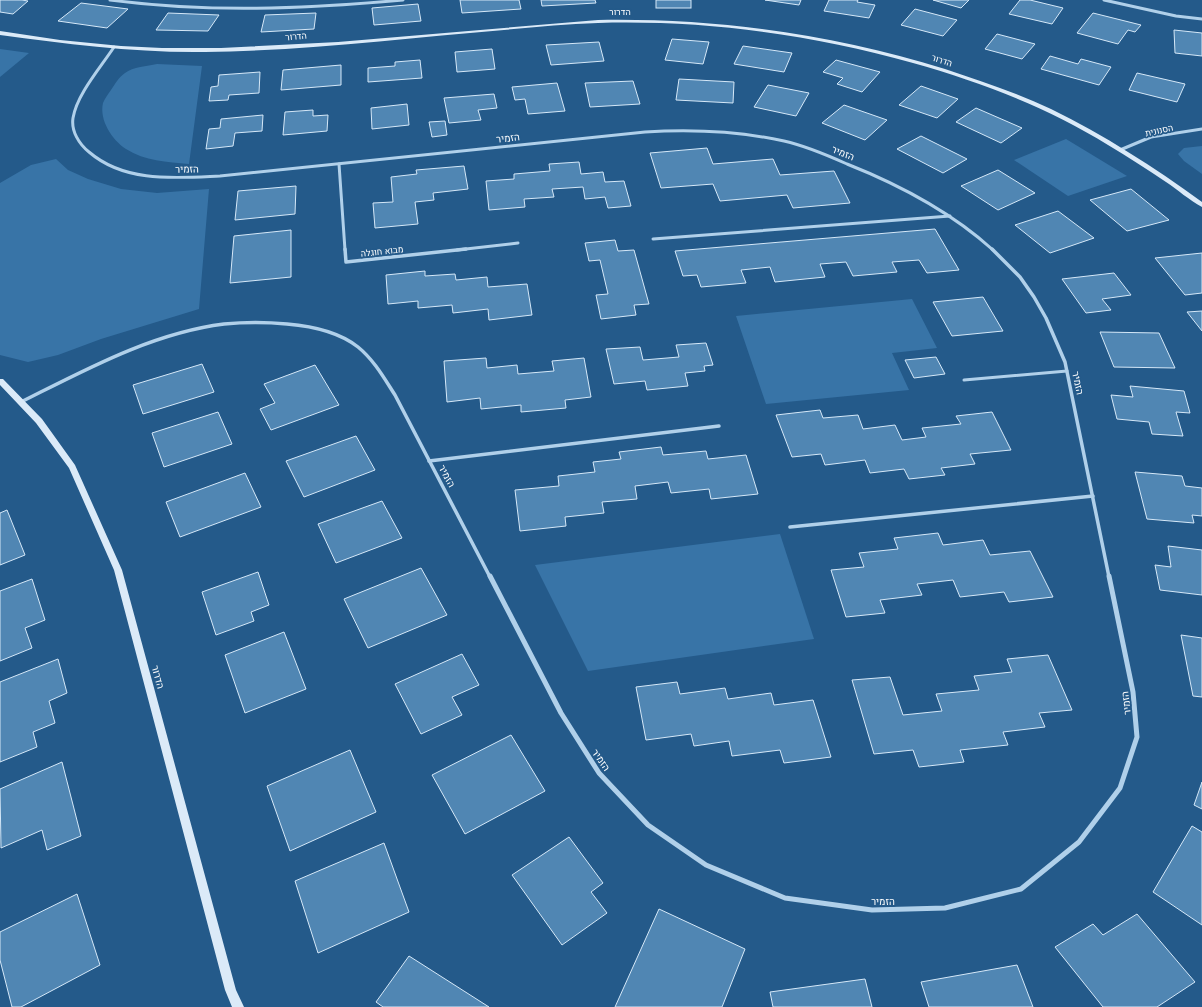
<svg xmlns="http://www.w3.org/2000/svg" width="1202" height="1007" font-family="'PT Sans',Heebo,sans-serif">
<rect width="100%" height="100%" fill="#245a8a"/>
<g fill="#3874a7">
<path d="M0 49 29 53 0 77Z"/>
<path d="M157 64 202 66 189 164C167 162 145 161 126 149 112 140 99 120 103 103 105 98 109 93 111 90 115 84 119 77 125 73 133 67 147 66 157 64Z"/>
<path d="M1066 139 1127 176 1068 196 1014 160Z"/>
<path d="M1202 146V174L1184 161 1178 154 1184 148Z"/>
<path d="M56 159 68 170 88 179 121 189 157 193 209 189 199 309 101 339 58 355 28 362 0 355V183L31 165Z"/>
<path d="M912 299 937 348 892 353 909 390 766 404 736 316Z"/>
<path d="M780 534 814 639 588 671 535 565Z"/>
</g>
<g fill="#5086b3" stroke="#d5e8f8">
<path d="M0 0H22L28 1 13 14 0 12Z"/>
<path d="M460 0H519L521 9 462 13Z"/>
<path d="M541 0H595L596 3 542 6Z"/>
<rect x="656" y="0" width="35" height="8"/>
<path d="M765 0H801L799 5Z"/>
<path d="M829 0H858L857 2 875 5 869 18 824 11Z"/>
<path d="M933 0H969L961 8Z"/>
<path d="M1020 0H1030L1063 8 1052 24 1009 14Z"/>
<path d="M81 3 128 9 107 28 58 21Z"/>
<path d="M418 4 421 21 374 25 372 8Z"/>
<path d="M915 9 957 20 943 36 901 25Z"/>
<path d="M168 13 219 15 208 31 156 30Z"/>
<path d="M316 13 314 29 261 32 265 15Z"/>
<path d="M1093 13 1141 25 1135 32 1128 30 1118 44 1077 33Z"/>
<path d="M1174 30 1202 33V56L1175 53Z"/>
<path d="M997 34 1035 44 1022 59 985 49Z"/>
<path d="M672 39 709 42 703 64 665 60Z"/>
<path d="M599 42 604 61 551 65 546 45Z"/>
<path d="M743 46 792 53 784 72 734 64Z"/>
<path d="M492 49 495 69 457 72 455 52Z"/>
<path d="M1050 56 1078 64 1081 59 1111 67 1099 85 1041 69Z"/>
<path d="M420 60 422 78 368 82V68L395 66V62Z"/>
<path d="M836 60 880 72 862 92 837 84 843 78 823 72Z"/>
<path d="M341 65V85L281 90 283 70Z"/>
<path d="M260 72 259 93 229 95 228 100 209 101 211 87 218 86 219 75Z"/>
<path d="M1137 73 1185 84 1177 102 1129 90Z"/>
<path d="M679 79 734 82 733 103 676 100Z"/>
<path d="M633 81 640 104 590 107 585 83Z"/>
<path d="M557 83 565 111 528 114 525 99 515 100 512 87Z"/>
<path d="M768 85 809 93 796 116 754 107Z"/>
<path d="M921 86 958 99 937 118 899 105Z"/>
<path d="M494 94 497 108 478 110 481 120 449 123 444 98Z"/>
<path d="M407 104 409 125 372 129 371 108Z"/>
<path d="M844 105 887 120 865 140 822 123Z"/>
<path d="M976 108 1022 128 1001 143 956 122Z"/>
<path d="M313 110V116L328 115 327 131 283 135 285 112Z"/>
<path d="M263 115 262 131 235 133 233 146 206 149 209 129 220 128 221 119Z"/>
<path d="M445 121 447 135 432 137 429 122Z"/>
<path d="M921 136 967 159 943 173 897 149Z"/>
<path d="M707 148 713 164 773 159 780 175 834 171 850 203 793 208 787 195 720 201 713 184 661 188 650 153Z"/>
<path d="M579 162 581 174 603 172 605 182 624 181 631 206 608 208 605 197 585 199 583 187 552 189 554 197 524 199 525 207 489 210 486 181 514 179V174L550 171 549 164Z"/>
<path d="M464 166 468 189 433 193 434 200 415 202 418 224 375 228 373 203 393 202 391 177 417 174 416 170Z"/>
<path d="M998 170 1035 193 998 210 961 186Z"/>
<path d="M296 186 295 214 235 220 238 191Z"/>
<path d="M1131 189 1169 220 1127 231 1090 200Z"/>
<path d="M1058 211 1094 238 1050 253 1015 225Z"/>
<path d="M935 229 959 270 927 273 919 260 892 262 897 272 853 276 846 262 820 264 825 277 775 282 770 267 741 270 746 283 701 287 697 275 683 276 675 251Z"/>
<path d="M291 230V277L230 283 234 236Z"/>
<path d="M615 240 618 251 634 250 649 304 634 305 636 315 601 319 596 295 608 294 600 260 589 261 585 243Z"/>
<path d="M1202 253V293L1185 295 1155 258Z"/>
<path d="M425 271V276L455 274 456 280 487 277 488 287 527 284 532 315 489 320 488 309 453 313 452 305 418 308V301L388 304 386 275Z"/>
<path d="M1114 273 1131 295 1102 299 1111 310 1086 313 1062 279Z"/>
<path d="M983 297 1003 331 952 336 933 302Z"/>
<path d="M1202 311V331L1187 312Z"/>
<path d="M1100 332 1159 333 1175 368 1114 367Z"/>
<path d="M706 343 713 365 704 366 705 371 685 373 688 386 647 390 645 381 614 384 606 349 640 347 643 360 679 357 676 345Z"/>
<path d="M936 357 945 374 914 378 905 360Z"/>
<path d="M486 358 487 368 517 365 518 374 554 371 552 361 584 358 591 397 565 400 566 408 521 412V405L481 409 480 398 447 402 444 361Z"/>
<path d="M202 364 214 392 143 414 133 385Z"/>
<path d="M315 365 339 405 271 430 260 409 275 403 264 384Z"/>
<path d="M1130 386 1184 391 1190 413 1176 412 1183 436 1152 434 1149 422 1117 419 1111 395 1133 397Z"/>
<path d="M820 410 823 418 858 415 863 429 895 425 902 440 926 437 922 428 961 424 956 416 992 412 1011 450 970 454 975 464 941 468 945 475 909 479 904 469 870 473 865 460 825 465 821 454 792 457 776 415Z"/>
<path d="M218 412 232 444 164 467 152 433Z"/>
<path d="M356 436 375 470 304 497 286 461Z"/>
<path d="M661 447 663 455 706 451 708 459 746 455 758 494 711 499 709 489 671 493 668 482 635 486 637 499 602 502 604 513 565 517 566 526 520 531 515 490 559 486 558 476 595 472 593 462 621 459 619 452Z"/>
<path d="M1135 472 1182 476 1185 486 1202 488V516L1192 515 1194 523 1147 519Z"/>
<path d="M245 473 261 507 180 537 166 502Z"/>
<path d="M382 501 402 538 336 563 318 524Z"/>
<path d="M7 510 25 555 0 565V513Z"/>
<path d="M938 533 943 545 983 540 990 555 1030 551 1053 597 1009 602 1004 592 960 597 953 580 917 584 922 595 880 600 885 613 846 617 831 570 864 567 859 553 898 549 894 538Z"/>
<path d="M1168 546 1202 550V595L1160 590 1155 565 1171 567Z"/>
<path d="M421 568 447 615 368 648 344 599Z"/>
<path d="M258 572 269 605 251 612 254 621 216 635 202 592Z"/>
<path d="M32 579 45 620 25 628 32 648 0 661V591Z"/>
<path d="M284 632 306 689 245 713 225 655Z"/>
<path d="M1181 635 1202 638V697L1193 696Z"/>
<path d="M462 654 479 685 452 697 462 715 421 734 395 684Z"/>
<path d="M1048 655 1072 710 1039 713 1045 727 1003 732 1008 745 960 750 964 762 919 767 913 750 874 754 852 680 890 677 903 715 942 711 936 694 979 690 974 676 1012 672 1007 659Z"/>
<path d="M58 659 67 693 49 701 55 723 33 732 37 747 0 762V682Z"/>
<path d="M677 682 680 694 725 688 728 699 771 693 774 705 813 700 831 757 784 763 780 750 732 756 729 741 694 746 691 734 646 740 636 687Z"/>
<path d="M511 735 545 791 465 834 432 775Z"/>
<path d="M350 750 376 812 290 851 267 786Z"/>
<path d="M62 762 81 836 47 850 42 830 1 848 0 789Z"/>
<path d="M1202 782V809L1194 805Z"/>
<path d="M1192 826 1202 832V925L1153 892Z"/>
<path d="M569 837 603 883 591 892 607 913 562 945 512 875Z"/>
<path d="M384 843 409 912 318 953 295 881Z"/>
<path d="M77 894 100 965 21 1007H12L0 960V932Z"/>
<path d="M659 909 745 949 722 1007H615Z"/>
<path d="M1137 914 1195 982 1157 1007H1103L1055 947 1093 924 1103 935Z"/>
<path d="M409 956 489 1007H383L376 1002Z"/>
<path d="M1017 965 1033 1007H929L921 982Z"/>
<path d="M865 979 872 1007H773L770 992Z"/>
</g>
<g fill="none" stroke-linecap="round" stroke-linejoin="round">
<path stroke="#b0d0ea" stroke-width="3" d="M964 380 1067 371"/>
<g stroke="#b0d0ea" stroke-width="3">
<path d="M110 0C209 13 304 9 403 0"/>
<path d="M1104 0 1176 16 1202 19"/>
<path d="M114 47C101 67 77 94 73 118 71 131 79 144 89 152 125 183 175 178 220 176L645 132C692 129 738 131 784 141 806 146 827 155 847 164 900 185 950 211 993 250"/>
<path d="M1120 150 1151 137 1202 129"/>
<path d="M339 164 345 250"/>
<path d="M653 239 950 216"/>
<path d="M457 250 518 243"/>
</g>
<g stroke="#b0d0ea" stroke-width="3.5">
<path d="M345 249 346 262 466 249"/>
<path d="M992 249 1020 277 1034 297 1046 318 1065 362 1109 577"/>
<path d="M21 402C85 370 152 333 224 324 245 322 266 322 287 324 311 326 339 332 358 347 374 360 384 378 395 395L490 577"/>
<path d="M429 461 719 426"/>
<path d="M790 527 1093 496"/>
</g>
<path stroke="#b0d0ea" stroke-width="5" d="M490 576 561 713 599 773 648 825 706 865 785 898 872 910 945 908 1021 889 1079 842 1120 788 1137 737 1133 692 1109 576"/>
<g fill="#dbeaf8" fill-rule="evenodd">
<path d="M598 20C716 18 832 34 945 69 981 81 1017 93 1051 109 1104 135 1154 167 1202 202V207C1189 200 1178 190 1166 182 1147 169 1128 157 1108 145 1048 108 981 82 913 63 811 34 704 20 598 23 567 24 536 27 504 30 405 38 305 51 205 52 136 53 68 44 0 35V31L60 40 121 46 162 48H221L338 42Z"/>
<path d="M0 379H3L42 419 75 465 122 570 236 990 244 1007H232L225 990 114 570 69 468 36 423 0 385Z"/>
</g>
</g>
<g text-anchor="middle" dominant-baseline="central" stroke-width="3.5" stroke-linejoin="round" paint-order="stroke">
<g font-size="9" fill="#fff" stroke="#245a8a">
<text x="620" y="11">הדרור</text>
<text transform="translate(296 36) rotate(-5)">הדרור</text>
<text transform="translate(942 60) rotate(18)">הדרור</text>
<text transform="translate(1159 130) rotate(-13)">הסנונית</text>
<text transform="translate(382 251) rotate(-6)">מבוא חוגלה</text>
</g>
<g font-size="10" fill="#fff" stroke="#245a8a">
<text transform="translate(508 138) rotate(-6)">הזמיר</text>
<text transform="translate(843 153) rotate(22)">הזמיר</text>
<text transform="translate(187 169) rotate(-1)">הזמיר</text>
<text transform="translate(1078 383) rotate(78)">הזמיר</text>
<text transform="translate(447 476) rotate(62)">הזמיר</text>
<text transform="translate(158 677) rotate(75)">הדרור</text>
<text transform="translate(1126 703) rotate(-96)">הזמיר</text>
<text transform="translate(601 760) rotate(55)">הזמיר</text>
<text x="883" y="901">הזמיר</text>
</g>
</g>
</svg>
